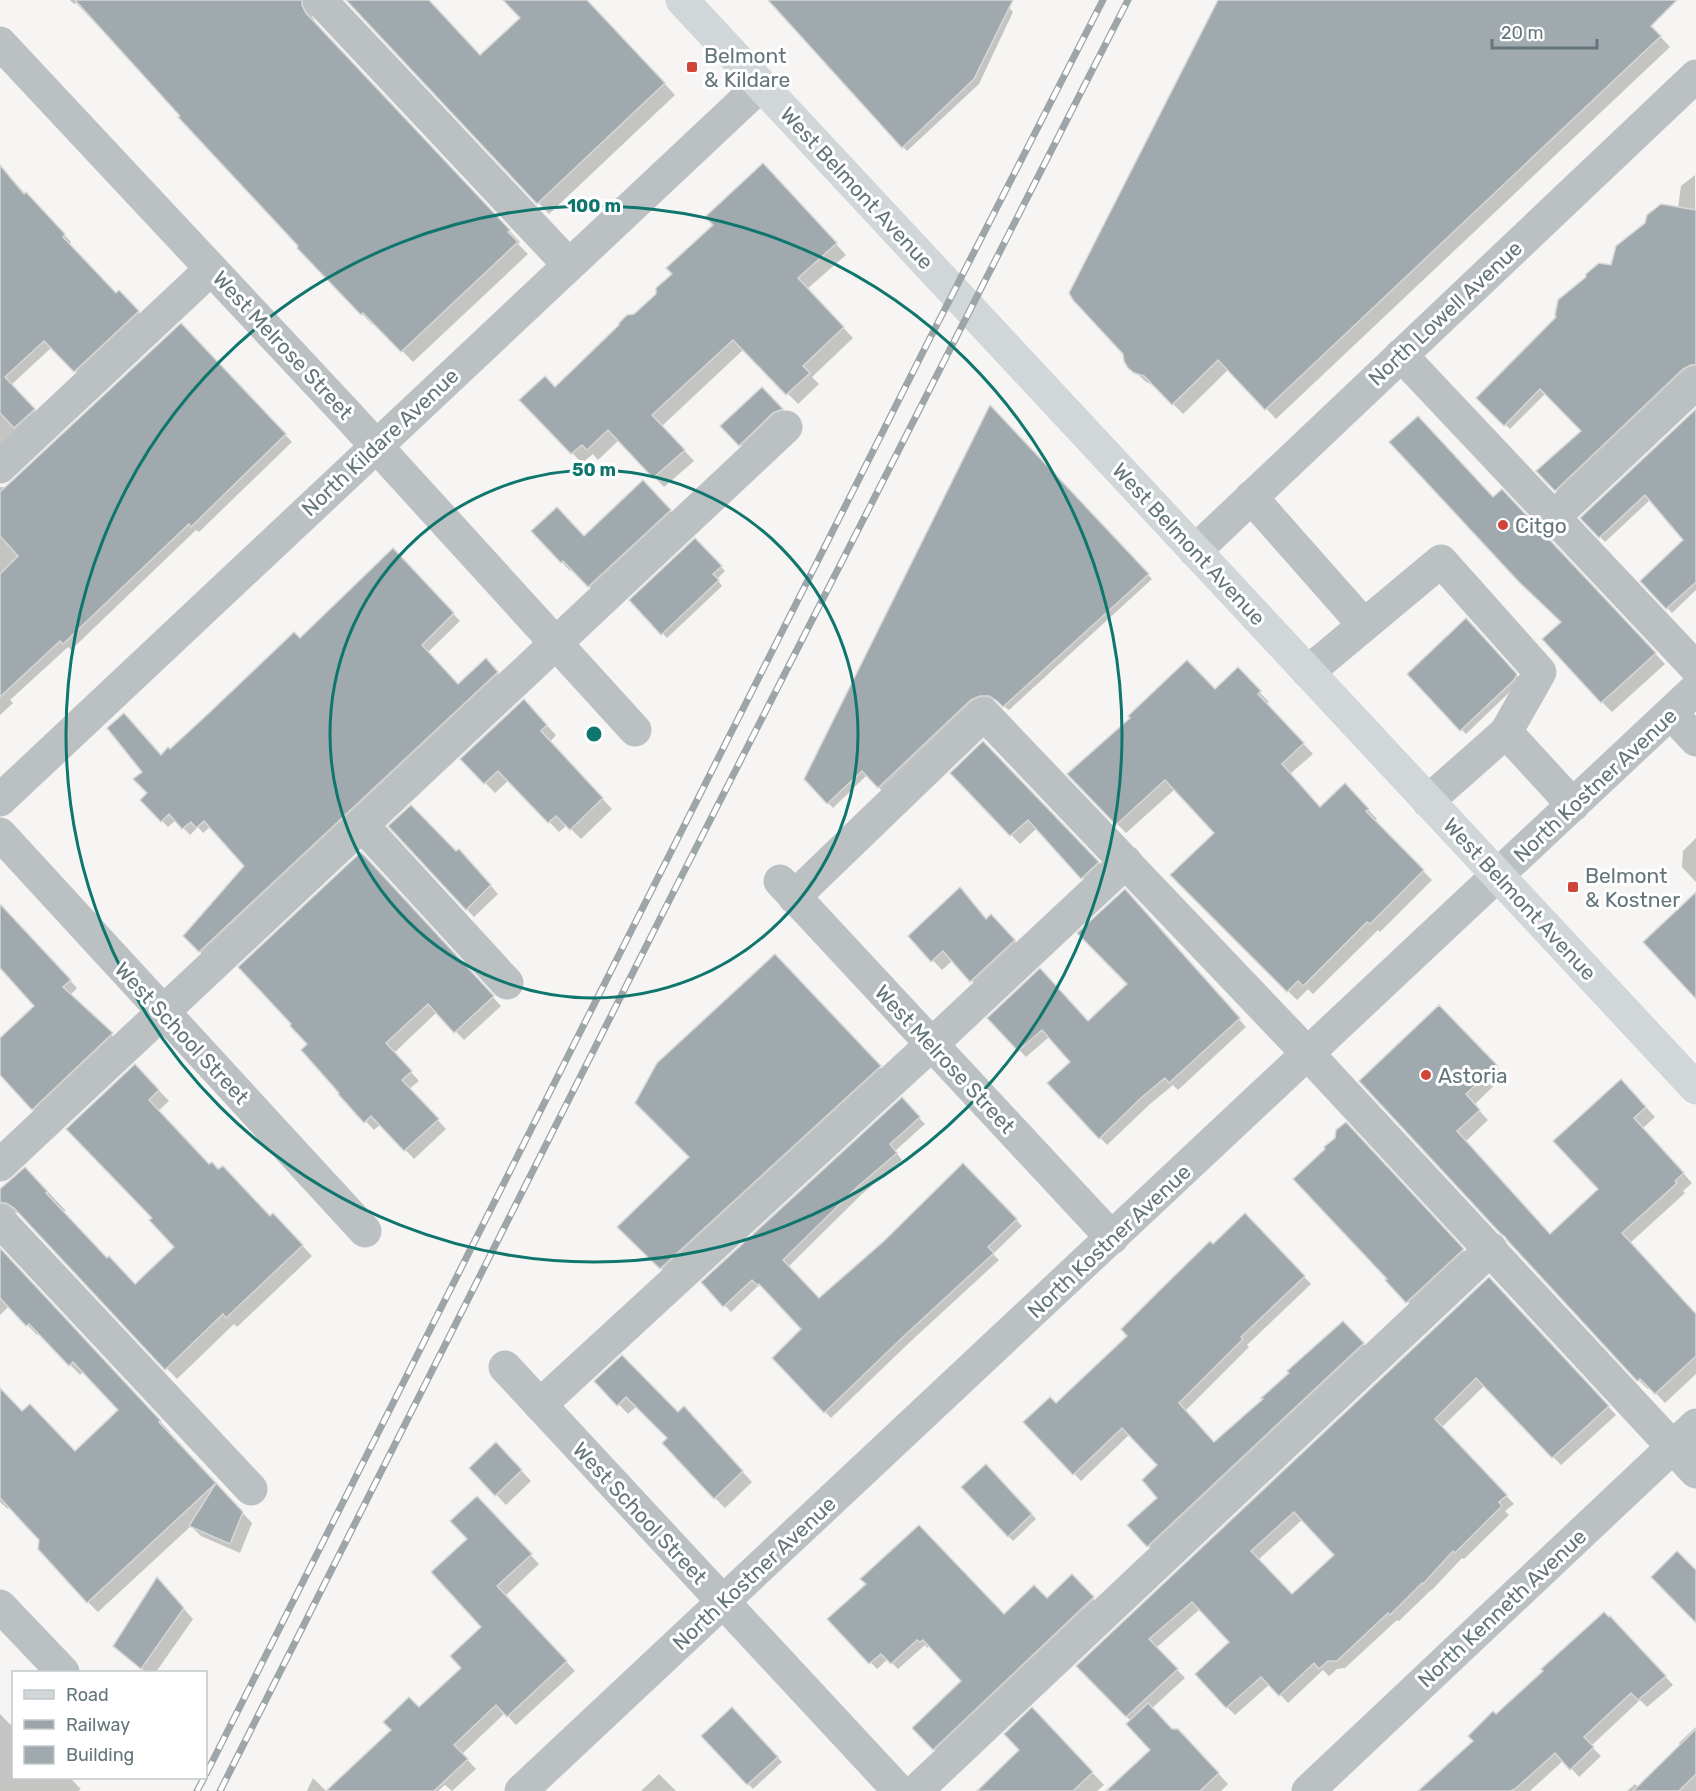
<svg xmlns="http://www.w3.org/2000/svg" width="1696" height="1791" font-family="Rubik,sans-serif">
<rect width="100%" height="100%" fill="#f6f5f3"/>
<g fill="#0003" fill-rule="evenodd">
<path d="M70 0H316L313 7 312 16 317 26 520 242 518 244 528 254 413 362 375 323 373 325 362 314 98 23 97 25 76 3 74 4Z"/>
<path d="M348 0H428L480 56 522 18 505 0H587L675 95 549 214Z"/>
<path d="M770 0H1003L1013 12 979 84 907 151Z"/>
<path d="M1219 0H1626L1670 47 1276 419 1229 369 1183 414 1155 386 1146 382 1130 367Z"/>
<path d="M0 167 71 242 69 245 116 295 119 292 145 319 82 378 52 347 11 385 41 417 0 455Z"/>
<path d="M773 175 846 255 807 289 853 338 812 377 819 384 798 404 744 349 662 426 694 461 664 487 619 440 598 460 593 454 582 463 521 400 556 389 658 295Z"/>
<path d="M1695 175 1696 370 1561 495 1538 471 1583 431 1546 393 1510 429 1478 398 1612 267 1678 208 1681 186Z"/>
<path d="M181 325 292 442 199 532 196 530 71 650 68 647 10 700 13 703 0 715V487H4L14 482Z"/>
<path d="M762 389 791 419 750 454 722 426Z"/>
<path d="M990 408 1152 579 1009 710 995 700H985L883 792 867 775 833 808 805 779Z"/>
<path d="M1696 411V590L1672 613 1642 581 1685 540 1650 500 1605 542 1582 518Z"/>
<path d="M652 491 678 519 597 595 573 569 570 571 533 531 584 537Z"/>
<path d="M1494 498 1512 502 1665 664 1612 712 1602 702 1567 626Z"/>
<path d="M695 540 725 571 717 579 722 586 667 638 631 600Z"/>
<path d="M393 550 460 621 428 652 458 686 486 660 503 679 206 958 185 936 246 866 211 826 203 833 198 827 190 835 176 820 168 827 142 800 149 793 161 756 300 640Z"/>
<path d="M1471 624 1521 680 1518 684 1466 734 1409 674Z"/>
<path d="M1247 679 1269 702 1266 704 1313 754 1290 774 1321 808 1354 795 1377 819 1374 821 1432 880 1380 932 1378 930 1313 994 1308 989 1297 1000 1172 875 1216 833 1175 789 1126 833 1069 774 1215 691Z"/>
<path d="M533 711 556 735 550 742 612 809 581 839 567 825 559 832 509 780 495 793 462 759Z"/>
<path d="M983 743 1107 871 1091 887 1037 828 1020 844 952 773Z"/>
<path d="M391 826 467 858 498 894 474 917Z"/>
<path d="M1696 838V882L1682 867 1683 851Z"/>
<path d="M370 862 501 1006 464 1040 437 1012 394 1053 419 1081 409 1089 446 1129 414 1159 381 1124 374 1130 340 1094 309 1044Z"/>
<path d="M1132 898 1246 1027 1178 1090 1173 1085 1150 1104 1107 1145 1049 1083 1072 1062 1049 1037 1026 1057 989 1018 1088 1022 1130 984Z"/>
<path d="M0 906 77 988 70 995 119 1042 40 1116 0 1073V1040L36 1006 0 966Z"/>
<path d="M987 920 1001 926 1024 951 981 991 953 960 942 970 910 936Z"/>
<path d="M785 966 889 1077 671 1278 619 1227 691 1157Z"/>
<path d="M1439 1007 1505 1075 1474 1105 1488 1120 1465 1142 1550 1235 1601 1189 1630 1090 1655 1117 1643 1128 1692 1183 1683 1191 1685 1193 1630 1243 1696 1315V1374L1665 1403 1650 1387 1648 1389 1638 1380 1361 1081Z"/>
<path d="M145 1076 169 1101 158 1111 209 1166 270 1217 283 1225 312 1256 237 1327 234 1324 177 1379 24 1217 18 1213 7 1212 0 1216V1190L36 1179 66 1211H62L107 1260 136 1286 177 1247 154 1218Z"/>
<path d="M908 1106 925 1124 895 1151 902 1160 862 1194 788 1267 819 1300 885 1242 963 1165 1022 1226 993 1254 999 1260 910 1342 831 1418 774 1358 803 1329 766 1289 765 1291 759 1285 731 1312 703 1283Z"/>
<path d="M1353 1132 1470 1258 1415 1309 1387 1280 1389 1279 1336 1139Z"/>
<path d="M1245 1215 1311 1284 1247 1345 1249 1347 1185 1411 1214 1444 1265 1399 1343 1323 1370 1351 1155 1553 1129 1525 1159 1499 1160 1465 1130 1434 1081 1481 1026 1422 1056 1405 1129 1336 1213 1246Z"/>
<path d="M0 1250 170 1432 168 1433 252 1523 240 1553 201 1536 191 1526 98 1612 88 1602 41 1539 10 1506 8 1509 0 1502V1390L22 1413 75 1452 120 1410 84 1371 80 1375 40 1333 37 1335 9 1306 0 1315Z"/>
<path d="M1497 1287 1616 1415 1561 1465 1485 1385 1441 1428 1514 1504 1505 1511 1509 1515 1464 1559 1462 1558 1432 1590H1431L1399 1621 1397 1620 1345 1668 1337 1669 1329 1676 1323 1670 1288 1703 1270 1684 1235 1715 1227 1707 1197 1675 1231 1642 1200 1609 1156 1648 1185 1678 1151 1709 1172 1731 1188 1741 1228 1784 1221 1791H1122L1152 1750 1131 1721 1078 1666ZM1303 1519 1336 1555 1292 1596 1258 1560Z"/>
<path d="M596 1381 678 1414 693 1418 752 1482 725 1508 715 1498 669 1438 637 1406 628 1414Z"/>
<path d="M506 1454 531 1481 506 1505 471 1468Z"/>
<path d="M986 1466 1036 1519 1013 1541 963 1487Z"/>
<path d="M486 1507 539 1564 505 1596 575 1671 516 1725 505 1713 462 1754 476 1769 452 1791 445 1785 438 1791H328L463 1668 483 1627 469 1539Z"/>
<path d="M1072 1576 1099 1605 940 1755 914 1728 963 1681 930 1645 927 1648 925 1645 898 1669 888 1659 877 1669 830 1620 1004 1616 1047 1600Z"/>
<path d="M166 1589 193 1619 156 1672H146L125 1655Z"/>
<path d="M1619 1626 1673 1685 1647 1707 1640 1700 1591 1746 1601 1756 1579 1777 1564 1760 1530 1791H1421L1475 1741 1496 1716Z"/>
<path d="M732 1710 782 1762 753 1789 703 1736Z"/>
<path d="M0 1714 14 1728V1778H70L81 1789 78 1791H0Z"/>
<path d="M1044 1721 1104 1785 1097 1791H982L1021 1750Z"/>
<path d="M1696 1727V1791H1627L1635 1784 1639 1788 1681 1746 1679 1743Z"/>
<path d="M659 1774 676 1791H641Z"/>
<path d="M313 1778 326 1791H307Z"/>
</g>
<g fill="#a0aaae" stroke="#d7d7d6" stroke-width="1.5" fill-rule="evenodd">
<path d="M75 0H302V5L306 13 510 230 508 232 518 242 401 352 363 313 361 315 297 248 298 246 178 117 180 116Z"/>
<path d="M346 0H429L480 55 520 18 503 0H587L665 83 537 204Z"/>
<path d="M768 0H1013L974 79 902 148Z"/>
<path d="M1218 0H1677L1651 26 1661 36 1265 410 1218 360 1172 405 1144 376 1134 373 1128 368 1124 361 1123 354 1073 300 1069 293Z"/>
<path d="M763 163 837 243 798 278 844 327 803 366 810 373 786 395 733 340 652 415 685 450 653 478 608 430 587 450 582 445 571 454 519 400 545 376 555 387 619 325V323L627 315 634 314 656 294V288L672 274 666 268 713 225 705 217Z"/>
<path d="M0 165 24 194 26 192 65 234 63 237 116 293 119 290 139 311 74 372 44 341 5 377 35 409 14 428 0 413Z"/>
<path d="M1661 204 1696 210V365H1691L1683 369 1555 491 1536 471 1581 431 1540 389 1504 426 1476 398 1556 317 1555 315 1558 300 1586 277V274L1599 263 1611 265 1616 246 1645 223 1647 215Z"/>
<path d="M181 323 286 434 191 527 189 524 63 644 60 641 0 697V574L18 556 0 536V492Z"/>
<path d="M762 387 783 409 773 413 739 446 720 426Z"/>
<path d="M990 405 1149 574 1003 707 997 701 989 696H980L971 700 878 788 862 771 827 804 804 779Z"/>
<path d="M1696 409V582L1666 609 1640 581 1683 540 1645 495 1599 538 1580 518Z"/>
<path d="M1418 416 1493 497 1502 489 1656 653 1601 703 1542 639 1561 622 1519 582 1389 442Z"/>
<path d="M643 480 671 510 588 587 563 561 561 563 531 531 557 507 584 536Z"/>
<path d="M695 538 722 566 713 574 719 580 661 635 629 600Z"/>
<path d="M393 548 454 613 422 645 458 684 486 658 498 672 199 952 183 936 244 866 204 821 196 828 191 822 182 829 169 814 161 822 140 800 147 793 133 779 142 772 107 728 124 713 161 755 168 747 170 749 209 713 294 632 300 638Z"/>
<path d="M1466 618 1517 674 1514 680 1460 731 1407 674Z"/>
<path d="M1187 660 1215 689 1238 667 1261 691 1258 694 1304 743 1282 764 1320 807 1345 783 1369 809 1366 811 1424 870 1370 924 1367 922 1303 986 1298 981 1287 992 1170 875 1214 833 1165 780 1116 825 1067 774 1130 718 1128 716Z"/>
<path d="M524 699 547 725 541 731 603 798 570 830 556 816 548 823 498 771 484 784 460 759Z"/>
<path d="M983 741 1099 862 1081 879 1028 820 1010 836 950 773Z"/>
<path d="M411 805 456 851 459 849 491 885 466 910 388 826Z"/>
<path d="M361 852 494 996 454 1033 428 1004 386 1043 412 1071 402 1080 439 1119 404 1151 371 1116 364 1123 338 1094 339 1093 301 1050 307 1044 290 1026 291 1024 238 967Z"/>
<path d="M960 887 986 919 991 914 1015 940 970 982 943 951 931 962 908 936Z"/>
<path d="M1125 889 1240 1018 1169 1083 1165 1078 1142 1097 1099 1139 1047 1083 1070 1062 1042 1030 1018 1051 987 1018 1040 968 1088 1021 1127 984 1077 933Z"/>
<path d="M1696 892V999L1643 942Z"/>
<path d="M0 904 71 980 63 987 113 1033 32 1110 0 1075V1038L34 1006 0 968Z"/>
<path d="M775 954 881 1066 660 1269 617 1227 689 1157 635 1103 657 1063Z"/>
<path d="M1439 1005 1497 1065 1466 1094 1480 1110 1457 1131 1550 1234 1598 1189 1553 1141 1621 1079 1646 1107 1634 1118 1684 1173 1675 1181 1677 1183 1622 1233 1696 1314V1356L1655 1394 1640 1379 1637 1381 1508 1241 1505 1237 1500 1233 1359 1081Z"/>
<path d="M135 1064 159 1090 149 1100 209 1164 212 1162 218 1169 223 1166 270 1216 273 1213 303 1245 226 1318 223 1314 165 1370 14 1208 6 1203H0V1189L25 1167 48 1192 46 1193 107 1258 109 1256 135 1284 174 1247 149 1220 152 1218 66 1129Z"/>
<path d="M902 1097 920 1117 890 1144 897 1153 856 1188 783 1260 819 1298 884 1241 963 1163 1017 1219 988 1247 994 1253 904 1336 824 1413 772 1358 801 1329 759 1284 758 1286 752 1280 723 1307 701 1282Z"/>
<path d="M1346 1122 1464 1249 1406 1303 1385 1280 1387 1279 1293 1179 1325 1149 1324 1147 1335 1138 1336 1130Z"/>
<path d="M1245 1213 1305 1276 1241 1337 1243 1339 1179 1403 1214 1442 1263 1399 1261 1398 1289 1373 1287 1371 1343 1321 1364 1343 1147 1547 1127 1525 1157 1498 1142 1480 1157 1465 1122 1428 1073 1475 1023 1422 1050 1397 1056 1403 1127 1336 1121 1329 1159 1291 1210 1241 1213 1244Z"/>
<path d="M0 1248 161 1421 159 1422 216 1483 87 1603 38 1549 39 1540 0 1498V1388L22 1411 30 1404 75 1451 118 1410 73 1362 69 1366 29 1324 26 1326 0 1298Z"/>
<path d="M1489 1277 1609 1406 1552 1458 1476 1378 1435 1419 1507 1495 1499 1502 1502 1506 1455 1553 1453 1551 1423 1584 1422 1583 1390 1615 1388 1613 1337 1661H1328L1319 1669 1314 1663 1279 1696 1261 1677 1226 1708 1195 1674 1229 1642 1192 1602 1149 1639 1178 1669 1126 1717 1076 1666ZM1294 1512 1334 1555 1292 1594 1251 1551Z"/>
<path d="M622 1355 678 1412 684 1406 743 1471 714 1499 662 1443 667 1438 626 1397 617 1406 594 1381Z"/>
<path d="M496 1442 522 1470 495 1496 469 1468Z"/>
<path d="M986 1464 1032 1514 1008 1537 961 1487Z"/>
<path d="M216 1483 243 1512 230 1544 189 1526Z"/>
<path d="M477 1496 532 1554 497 1586 567 1661 507 1717 496 1705 454 1745 468 1759 434 1791H326L391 1730 383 1722 409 1697 419 1707 461 1668 450 1656 481 1627 431 1572 467 1539 450 1521Z"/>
<path d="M919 1525 1004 1614 1034 1585 1047 1598 1072 1574 1094 1597 933 1750 912 1728 961 1681 923 1640 920 1642 917 1640 891 1664 881 1654 869 1664 827 1619 866 1584 860 1579Z"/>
<path d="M1677 1551 1696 1570V1623L1651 1577Z"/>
<path d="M157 1577 184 1608 141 1669 113 1646Z"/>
<path d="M1604 1612 1609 1617 1610 1616 1666 1676 1638 1700 1631 1693 1584 1737 1594 1747 1570 1770 1555 1753 1515 1789 1511 1791H1418L1473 1741 1468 1736 1493 1711 1496 1714 1543 1671 1541 1669Z"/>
<path d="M1148 1703 1172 1729H1178L1219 1773 1200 1791H1106L1150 1750 1126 1724Z"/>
<path d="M732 1707 778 1757 747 1785 701 1736Z"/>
<path d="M1032 1707 1093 1772 1073 1791H977L1019 1750 1004 1734Z"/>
<path d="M1696 1729V1774L1679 1791H1633Z"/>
</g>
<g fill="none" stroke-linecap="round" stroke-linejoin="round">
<g stroke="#bbc0c2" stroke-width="33">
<path d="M320 0 569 265"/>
<path d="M0 43 347 414 635 730"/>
<path d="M1401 355 1696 668"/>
<path d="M0 467 211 269"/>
<path d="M1251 497 1364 625"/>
<path d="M1554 517 1696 383"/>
<path d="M1195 551 1696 76"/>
<path d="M1308 672 1441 561 1540 672 1506 732 1428 801"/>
<path d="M1671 713 1696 740"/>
<path d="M1506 732 1573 805"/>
<path d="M0 800 761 85"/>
<path d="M362 825 507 983"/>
<path d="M0 834 365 1231"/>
<path d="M780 881 1112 1238"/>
<path d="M794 897 984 714 1308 1054 1696 1472"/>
<path d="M0 1165 786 427"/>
<path d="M0 1221 251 1489"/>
<path d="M505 1367 899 1791"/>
<path d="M540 1405 932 1044 1126 862"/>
<path d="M0 1606 63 1672"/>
<path d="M521 1791 1696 689"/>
<path d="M916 1791 1491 1249"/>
<path d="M1308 1791 1696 1425"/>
</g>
<path stroke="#d1d6d8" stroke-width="33" d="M682 0 1696 1088"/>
<defs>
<g id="rail">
<path d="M206 1774 926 346 1103 0"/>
<path d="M197 1791 204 1778"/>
<path d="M220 1791 673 893 1128 0"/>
</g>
</defs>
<use href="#rail" stroke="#9da5a8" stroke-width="7"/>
<use href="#rail" stroke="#fff" stroke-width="4.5" stroke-dasharray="14" stroke-linecap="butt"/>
</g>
<g fill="none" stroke="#0f766e" stroke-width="3">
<circle cx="594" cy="734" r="264"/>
<circle cx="594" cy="734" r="528"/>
</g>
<g fill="#d04439" stroke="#fff" stroke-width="2">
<rect x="686" y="61" width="12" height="12" rx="3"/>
<circle cx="1503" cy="525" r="6"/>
<rect x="1567" y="881" width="12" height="12" rx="3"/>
<circle cx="1426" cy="1075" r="6"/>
</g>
<g text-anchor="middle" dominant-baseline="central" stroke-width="6" stroke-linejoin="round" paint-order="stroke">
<g font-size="21" fill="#64757b" stroke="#fff" text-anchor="start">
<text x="704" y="55">Belmont<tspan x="704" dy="24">&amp; Kildare</tspan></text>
<text x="1515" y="525">Citgo</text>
<text x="1585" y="875">Belmont<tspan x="1585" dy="24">&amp; Kostner</tspan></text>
<text x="1438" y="1075">Astoria</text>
</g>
<g font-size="21" fill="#64757b" stroke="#fff">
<text transform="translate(857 188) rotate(47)">West Belmont Avenue</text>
<text transform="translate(1445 313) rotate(-43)">North Lowell Avenue</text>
<text transform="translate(283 345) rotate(47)">West Melrose Street</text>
<text transform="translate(380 442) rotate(-43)">North Kildare Avenue</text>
<text transform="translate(1189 544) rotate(47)">West Belmont Avenue</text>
<text transform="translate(1595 785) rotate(-43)">North Kostner Avenue</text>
<text transform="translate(1520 899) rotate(47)">West Belmont Avenue</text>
<text transform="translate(182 1033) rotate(47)">West School Street</text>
<text transform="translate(945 1059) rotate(47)">West Melrose Street</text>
<text transform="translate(1109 1241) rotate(-43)">North Kostner Avenue</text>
<text transform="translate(640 1513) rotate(47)">West School Street</text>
<text transform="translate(754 1573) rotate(-43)">North Kostner Avenue</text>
<text transform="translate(1502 1608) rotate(-43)">North Kenneth Avenue</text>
</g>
</g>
<circle cx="594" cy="734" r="9" fill="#0f766e" stroke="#fff" stroke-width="3"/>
<g font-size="18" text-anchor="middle" font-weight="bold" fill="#0f766e" stroke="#fff" stroke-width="6" stroke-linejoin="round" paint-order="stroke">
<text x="594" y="212">100 m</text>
<text x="594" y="476">50 m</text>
</g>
<rect x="12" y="1671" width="195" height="108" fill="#ffffff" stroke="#c1c8ca" stroke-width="1.5"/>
<rect x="24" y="1690" width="30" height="9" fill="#d1d6d8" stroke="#c1c8ca" stroke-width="1.5"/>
<text x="66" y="1701" font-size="18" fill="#64757b">Road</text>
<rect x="24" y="1720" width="30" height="9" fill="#9da5a8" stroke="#c1c8ca" stroke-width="1.5"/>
<text x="66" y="1731" font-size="18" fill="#64757b">Railway</text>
<rect x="24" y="1746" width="30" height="18" fill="#a0aaae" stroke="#c1c8ca" stroke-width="1.5"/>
<text x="66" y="1761" font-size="18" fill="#64757b">Building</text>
<path d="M1492 39v9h105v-9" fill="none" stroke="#64757b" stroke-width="3"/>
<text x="1501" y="39" font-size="18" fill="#64757b" stroke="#ffffff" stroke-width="4.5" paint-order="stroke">20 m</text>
</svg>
